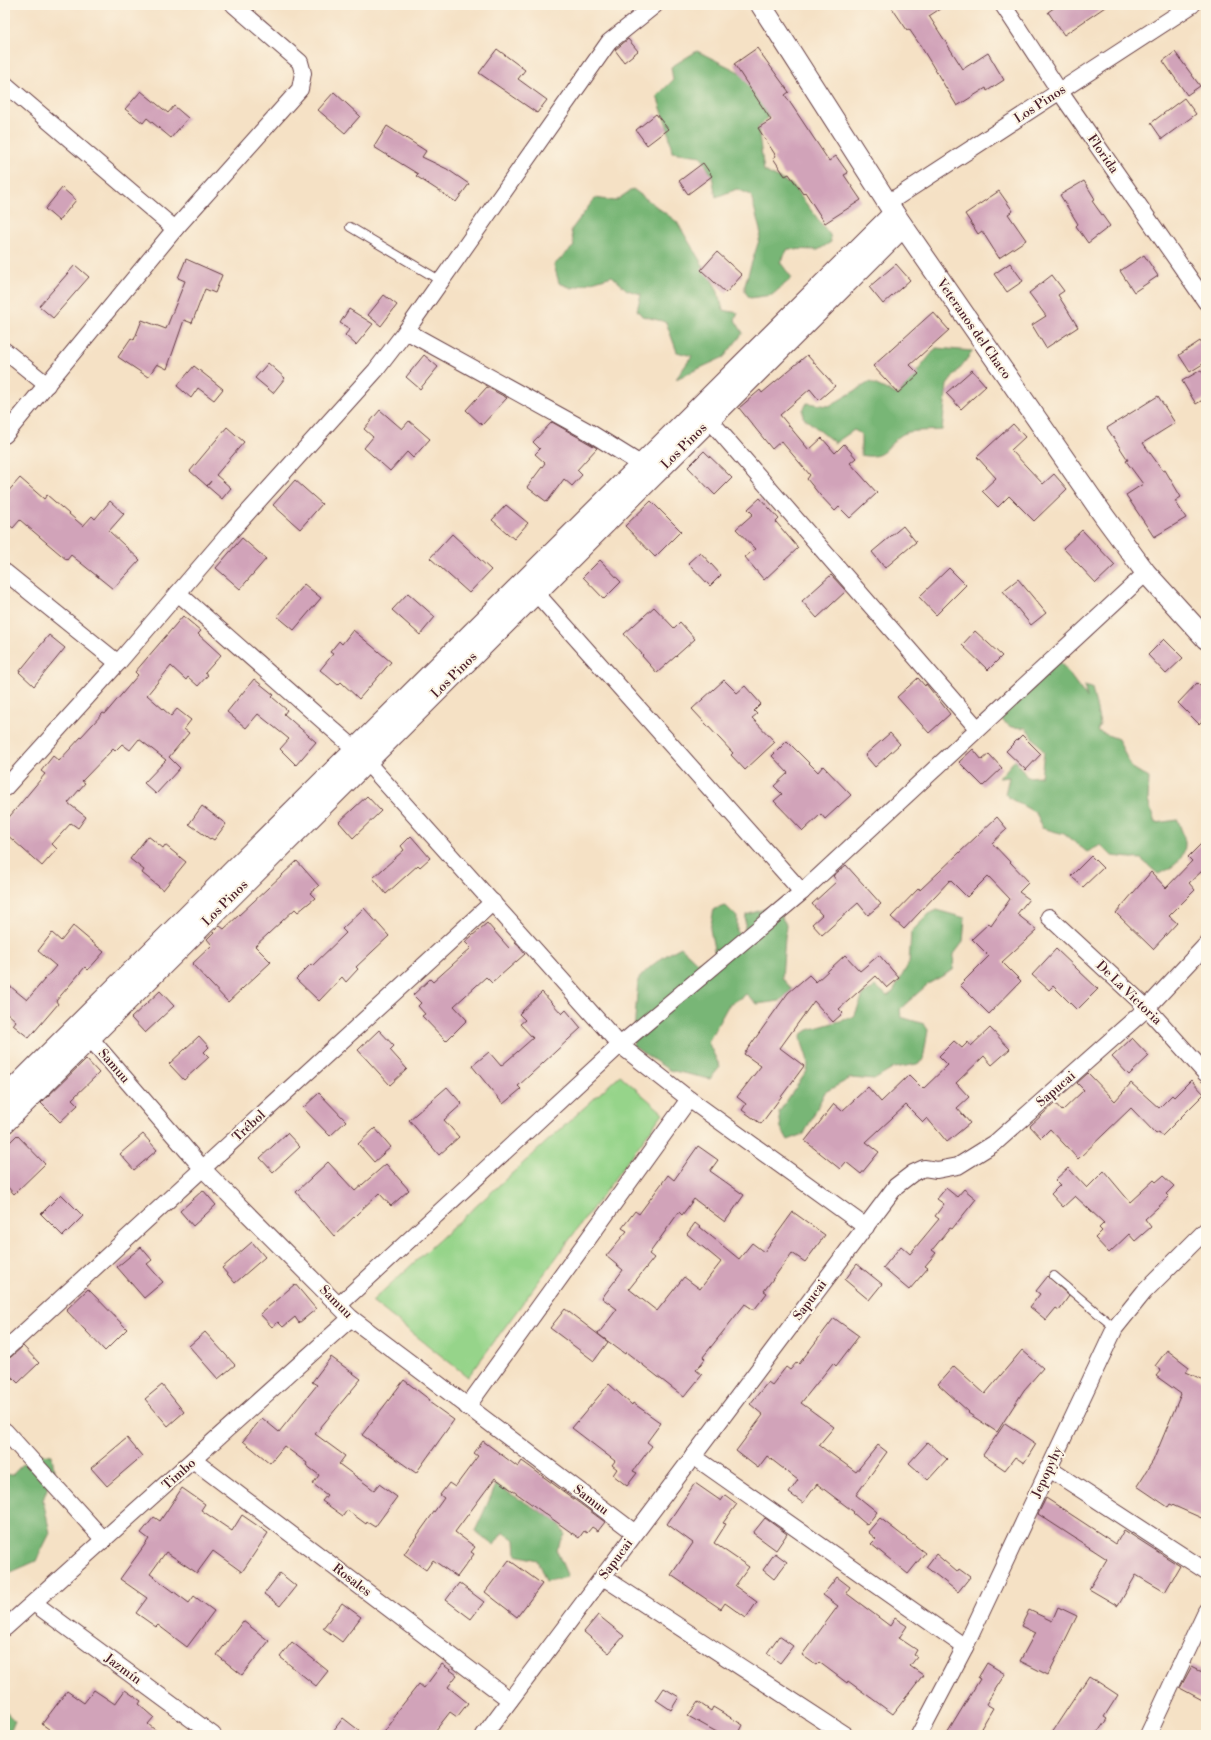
<svg xmlns="http://www.w3.org/2000/svg" width="1211" height="1740" font-family="'Libre Bodoni',serif">
<rect width="100%" height="100%" fill="#fcf5e5"/>
<filter id="ink" filterUnits="userSpaceOnUse"><feTurbulence type="fractalNoise" baseFrequency=".025" numOctaves="2"/><feDisplacementMap in="SourceGraphic" scale="8" xChannelSelector="R" yChannelSelector="G"/><feConvolveMatrix kernelMatrix="1 2 1 2 8 2 1 2 1" color-interpolation-filters="sRGB"/></filter>
<filter id="wash" filterUnits="userSpaceOnUse"><feTurbulence type="fractalNoise" baseFrequency=".012" numOctaves="4" result="noise"/><feDisplacementMap in="SourceGraphic" scale="16" xChannelSelector="R" yChannelSelector="G"/><feGaussianBlur stdDeviation="0.9" result="paint"/><feColorMatrix in="noise" values="0 0 0 0 0 0 0 0 0 0 0 0 0 0 0 0 0 1.4 0 .05"/><feComposite in="paint" operator="in"/></filter>
<g filter="url(#wash)">
<rect width="100%" height="100%" fill="#f5e1c5"/>
<path fill="#96d48a" stroke="#707a5a" d="M620 1075 663 1113 468 1377 372 1301Z"/>
<g fill="#78b676" stroke="#616a50">
<path d="M697 51 751 78 773 111 758 128 764 171 792 185 830 235 831 242 818 250 788 249 780 262 792 278 772 295 750 298 745 292V284L761 234 751 195 737 189 716 197 712 176 701 156 672 152 668 129 657 96 673 80 671 67Z"/>
<path d="M633 189 677 222 717 289 723 310 738 313 735 320 743 333 724 357 676 379 692 356 677 352 666 322 642 316 637 310 641 294 627 290 612 276 572 288 559 283 554 265 574 246 571 230 595 198 615 201Z"/>
<path d="M936 348 973 351 947 385 942 430C933 431 913 430 905 433 886 442 888 461 861 455V434L854 430 835 443 803 417V410L807 403 829 406 870 382 898 395Z"/>
<path d="M1052 651 1087 698 1084 686 1092 688 1100 724 1097 731 1118 739 1131 767 1149 778 1148 801 1155 823 1178 820C1180 827 1184 835 1185 842 1186 859 1172 869 1158 874L1141 859 1112 856 1101 845 1087 852 1064 834 1042 828 1036 813 1011 799 1005 794 1009 777 999 778 1015 760 1027 777 1041 776 1044 752 1026 728 1011 727 999 718Z"/>
<path d="M726 906 737 917V932L744 937 746 915 774 906 786 924 782 978 792 989 780 1001 757 1004 746 994 728 1006 708 1042 720 1067 710 1079 669 1070 633 1046 638 980C649 965 666 955 681 947L697 962 715 954 710 929 714 909Z"/>
<path d="M936 910 965 918 963 942 954 954 953 970 928 984 900 1009 901 1017 924 1024 928 1030 923 1060 917 1064 894 1068 874 1080 851 1078 825 1092 804 1134 788 1140 781 1128 779 1112 807 1071C811 1058 801 1048 801 1035L808 1030 854 1017 863 995 876 986 887 996 893 992 909 963 911 932 929 914Z"/>
<path d="M34 1453 52 1455 54 1470 43 1500 50 1533 36 1561 9 1573 5 1585V1474L12 1475Z"/>
<path d="M496 1485 558 1522 565 1535 556 1549 568 1577 546 1581 537 1560 516 1555 515 1540 503 1532 494 1545 475 1531Z"/>
<path d="M5 1711 15 1721 9 1735H5Z"/>
</g>
<g id="blocks">
<g fill="#d1a3b9">
<path d="M890 5H946L929 16 963 69 988 53 1004 80 987 91 986 88 957 106 920 45 909 29 907 30Z"/>
<path d="M1058 5H1108L1064 35 1048 12Z"/>
<path d="M628 39 638 51 624 62 615 50Z"/>
<path d="M757 48 789 92 785 95 829 161 836 156 848 173 844 175 861 200 825 223 805 192 803 194 789 174 785 176 773 158 776 156 758 128 771 120 734 64Z"/>
<path d="M497 49 525 70 518 79 547 100 537 113 479 73Z"/>
<path d="M1175 52 1200 86 1187 95 1163 61Z"/>
<path d="M141 91 168 113 174 106 188 118 171 138 147 118 143 123 125 109Z"/>
<path d="M334 92 360 116 345 133 318 110Z"/>
<path d="M1184 98 1196 114 1162 139 1151 123Z"/>
<path d="M656 114 668 129 647 145 636 130Z"/>
<path d="M387 126 426 151 422 157 447 169 469 184 456 202 416 176 418 174 374 147Z"/>
<path d="M703 163 712 176 688 194 679 181Z"/>
<path d="M1084 181 1095 199 1092 201 1110 226 1088 243 1076 226 1078 224 1060 195Z"/>
<path d="M62 188 76 200 59 221 45 209Z"/>
<path d="M999 191 1013 211 1008 214 1026 240 999 258 982 231 978 234 965 214Z"/>
<path d="M717 252 742 275 726 293 701 270Z"/>
<path d="M1144 255 1158 276 1134 292 1120 271Z"/>
<path d="M186 259 222 275 215 293 205 289 192 323 184 320 167 369 157 364 148 377 118 357 131 338 134 340 142 320 166 329 185 281 178 278Z"/>
<path d="M1010 263 1023 281 1007 292 994 274Z"/>
<path d="M896 264 910 280 883 304 869 287Z"/>
<path d="M75 265 89 277 53 318 39 306Z"/>
<path d="M1052 275 1064 291 1058 295 1078 327 1046 348 1032 325 1046 316 1029 293Z"/>
<path d="M384 295 397 305 381 326 368 315Z"/>
<path d="M349 309 373 324 356 345 345 335 350 329 340 323Z"/>
<path d="M933 312 949 330 910 365 919 374 898 393 873 366Z"/>
<path d="M1200 341 1206 351V362L1190 372 1179 355Z"/>
<path d="M424 355 438 367 420 389 406 377Z"/>
<path d="M807 355 835 386 819 400 810 389 780 415 809 450 822 438 835 453 844 444 856 458 850 463 877 493 850 518 839 507 835 511 819 494 807 479 810 475 781 441 772 449 739 408 760 390 762 393Z"/>
<path d="M268 363 285 378 273 393 255 378Z"/>
<path d="M194 366 223 389 214 400 198 388 191 398 177 386Z"/>
<path d="M972 370 986 386 961 409 946 393Z"/>
<path d="M1201 370 1206 378V398L1196 404 1182 381Z"/>
<path d="M487 387 507 398 482 425 466 410Z"/>
<path d="M1158 396 1175 423 1143 443 1163 471 1165 470 1181 497 1175 501 1186 518 1154 537 1126 495 1143 484 1126 461 1128 460 1107 428Z"/>
<path d="M380 410 402 429 409 421 430 439 413 458 407 452 390 471 364 448 373 437 364 429Z"/>
<path d="M552 422 597 448 577 470 582 475 572 486 564 479 547 502 527 487 545 463 535 454 540 449 533 442Z"/>
<path d="M1013 424 1025 437 1011 450 1043 484 1054 474 1067 489 1034 521 1009 496 998 507 982 491 996 478 977 457Z"/>
<path d="M227 427 244 442 216 475 231 488 222 499 207 486 211 481 207 486 190 471Z"/>
<path d="M704 451 732 478 715 495 688 467Z"/>
<path d="M20 478 44 499 47 495 83 526 92 516 95 519 110 501 124 514 109 531 140 560 113 589 71 555 67 560 20 520 13 528 5 522V495Z"/>
<path d="M295 480 322 504 300 529 273 505Z"/>
<path d="M760 498 779 519 776 522 798 548 764 580 745 557 755 549 736 529 753 514 748 509Z"/>
<path d="M651 501 681 531 655 557 625 526Z"/>
<path d="M506 505 528 523 514 539 492 520Z"/>
<path d="M903 526 916 542 885 568 872 552Z"/>
<path d="M1082 530 1115 565 1096 583 1063 548Z"/>
<path d="M452 534 491 570 469 593 430 558Z"/>
<path d="M242 538 266 559 240 589 216 568Z"/>
<path d="M700 552 721 575 710 586 688 563Z"/>
<path d="M600 560 621 582 604 599 583 577Z"/>
<path d="M949 568 966 585 936 615 919 597Z"/>
<path d="M831 575 846 591 817 618 802 601Z"/>
<path d="M1018 579 1046 613 1031 625 1003 591Z"/>
<path d="M304 584 321 598 294 630 277 616Z"/>
<path d="M408 593 435 617 420 635 392 610Z"/>
<path d="M654 607 674 628 680 622 695 639 657 673 642 656 643 655 624 634Z"/>
<path d="M183 616 201 631 198 634 221 655 205 673 208 675 198 686 188 677 186 680 171 666 147 695 171 716 177 709 191 720 184 729 189 733 169 757 180 768 156 794 144 783 166 760 139 739 130 750 122 744 115 751 113 749 82 781 85 783 68 803 86 817 78 828 71 823 52 844 57 849 42 866 5 833V822L45 774 41 771 53 756 59 761 103 713 105 714 138 675 135 672Z"/>
<path d="M353 630 391 662 359 699 341 682 338 685 320 670 333 654 330 652 339 641 342 644Z"/>
<path d="M975 631 1002 656 988 670 962 645Z"/>
<path d="M49 635 65 648 34 686 19 672Z"/>
<path d="M1164 639 1183 658 1166 674 1148 655Z"/>
<path d="M918 678 925 686 926 684 950 714 929 733 897 697Z"/>
<path d="M254 679 274 695 272 697 287 710 284 714 316 742 296 765 280 749 289 739 258 714 246 728 227 712Z"/>
<path d="M724 680 737 693 745 686 761 704 754 711 757 714 752 718 775 742 745 770 731 755 733 753 692 709Z"/>
<path d="M1197 683 1206 692V717L1199 724 1178 703Z"/>
<path d="M890 733 900 744 875 767 865 755Z"/>
<path d="M1022 735 1041 754 1026 770 1006 751Z"/>
<path d="M787 741 818 772 823 766 851 795 825 819 821 814 803 831 774 801 782 794 774 786 788 773 772 756Z"/>
<path d="M973 749 982 760 989 754 1002 768 983 786 959 762Z"/>
<path d="M367 796 381 811 353 838 339 822Z"/>
<path d="M202 806 226 824 214 840 211 838 210 839 189 824Z"/>
<path d="M997 817 1007 829 992 843 1029 882 1019 892 1029 899 1017 914 1037 930 1002 962 1021 981 989 1014 960 985 989 956 972 939 989 923 991 926 1010 899 988 876 967 897 950 880 904 929 891 917 919 888 920 890Z"/>
<path d="M148 836 163 848 165 845 186 862 163 890 142 873 144 870 130 859Z"/>
<path d="M411 836 430 858 420 867 418 865 386 894 373 878 404 850 401 846Z"/>
<path d="M1206 839V875L1202 871 1189 883 1195 890 1169 916 1177 923 1153 949 1116 913 1151 872 1166 888 1192 861 1188 857Z"/>
<path d="M1091 856 1103 868 1083 887 1071 876Z"/>
<path d="M297 861 319 886 310 893 315 898 298 912 295 909 255 946 271 962 228 1002 192 964 212 945 207 939 220 926 224 929Z"/>
<path d="M846 865 881 904 868 915 858 903 822 935 812 924 822 915 812 904 837 881 833 876Z"/>
<path d="M364 908 389 936 356 967 358 969 346 982 342 977 319 1001 296 979 311 964 312 966 346 933 342 929Z"/>
<path d="M487 923 509 948 515 942 525 954 492 983 486 977 454 1006 467 1020 446 1041 422 1016 425 1014 418 1006 421 1003 413 995 430 979 433 982 471 948 465 942Z"/>
<path d="M73 926 104 952 88 970 85 967 56 1001 58 1004 29 1038 13 1025 16 1021 5 1011V982L27 1000 56 966 38 951 52 933 61 941Z"/>
<path d="M1056 949 1098 989 1077 1010 1053 986 1049 990 1032 975Z"/>
<path d="M845 955 860 971 879 955 899 978 887 988 876 976 839 1009 843 1013 833 1022 814 1001 780 1048 804 1066 761 1124 742 1110 746 1104 737 1097 761 1066 744 1054 788 993 809 975 816 982Z"/>
<path d="M160 991 174 1006 145 1033 131 1018Z"/>
<path d="M542 992 562 1014 566 1010 581 1028 518 1086 521 1089 503 1104 472 1066 489 1052 501 1066 533 1038 520 1024 525 1020 519 1014Z"/>
<path d="M990 1028 1010 1049 992 1065 984 1056 956 1083 969 1097 957 1108 970 1123 947 1142 927 1118 923 1122 906 1105 866 1142 879 1152 861 1174 846 1162 840 1169 805 1141 834 1104 842 1111 868 1087 881 1102 909 1075 923 1089 948 1065 939 1056 954 1041 962 1048 968 1042 971 1046Z"/>
<path d="M379 1030 394 1046 390 1050 407 1069 390 1085 358 1050Z"/>
<path d="M199 1036 209 1047 204 1052 209 1057 184 1080 169 1064Z"/>
<path d="M1132 1038 1149 1056 1129 1075 1112 1057Z"/>
<path d="M86 1059 99 1073 72 1099 78 1105 60 1122 41 1103Z"/>
<path d="M1088 1073 1115 1101 1131 1083 1159 1108 1172 1095 1174 1097 1191 1080 1204 1094 1162 1136 1159 1132 1156 1134 1131 1108 1078 1159 1050 1129 1041 1138 1030 1126 1055 1103 1062 1111 1084 1090 1077 1083Z"/>
<path d="M447 1087 462 1104 444 1120 459 1137 439 1155 409 1120Z"/>
<path d="M319 1093 346 1121 330 1136 303 1108Z"/>
<path d="M375 1128 391 1147 374 1162 358 1144Z"/>
<path d="M287 1133 300 1147 273 1172 260 1158Z"/>
<path d="M143 1134 157 1150 134 1170 120 1154Z"/>
<path d="M17 1135 45 1164 14 1194 5 1184V1147Z"/>
<path d="M698 1146 718 1160 710 1171 744 1195 725 1222 694 1199 682 1215 679 1212 649 1254 654 1258 629 1289 657 1311 684 1277 700 1289 721 1262 687 1234 695 1223 739 1259 752 1243 764 1252 793 1212 825 1235 805 1262 792 1253 764 1291 767 1293 754 1310 745 1304 703 1357 705 1359 696 1370 702 1375 684 1397 626 1352 625 1354 598 1334 617 1309 602 1298 623 1270 606 1256 627 1231 622 1228 635 1211 639 1214 668 1175 674 1180Z"/>
<path d="M328 1162 355 1191 386 1164 409 1190 391 1206 379 1193 334 1236 296 1192Z"/>
<path d="M1068 1168 1087 1188 1104 1171 1130 1202 1154 1180 1156 1182 1163 1176 1174 1186 1166 1194 1169 1197 1145 1219 1151 1227 1135 1241 1129 1234 1109 1253 1095 1238 1102 1231 1099 1228 1104 1223 1075 1196 1063 1207 1051 1194 1060 1185 1055 1180Z"/>
<path d="M946 1188 957 1197 964 1189 976 1199 952 1229 950 1228 932 1250 936 1253 925 1266 928 1268 909 1290 883 1268 901 1246 910 1254 939 1219 935 1216 944 1204 937 1199Z"/>
<path d="M203 1190 216 1205 193 1226 180 1211Z"/>
<path d="M61 1194 83 1216 63 1236 41 1214Z"/>
<path d="M252 1242 265 1257 235 1283 222 1268Z"/>
<path d="M141 1247 152 1260 147 1264 163 1282 144 1298 117 1267Z"/>
<path d="M857 1264 882 1284 869 1300 845 1280Z"/>
<path d="M1048 1276 1069 1296 1059 1310 1056 1308 1046 1320 1030 1307 1040 1294 1036 1291Z"/>
<path d="M295 1284 316 1309 299 1323 295 1317 283 1327 278 1322 272 1327 260 1314Z"/>
<path d="M88 1289 127 1329 105 1351 66 1310Z"/>
<path d="M565 1309 608 1342 594 1361 550 1328Z"/>
<path d="M834 1318 859 1336 836 1366 833 1363 801 1403 834 1427 819 1445 856 1472 878 1445 887 1452 856 1495 877 1512 867 1525 853 1513 854 1512 817 1484 803 1503 789 1493 798 1480 767 1456 758 1468 736 1451 763 1415 750 1404 768 1382 772 1385 786 1367 790 1370 797 1362 799 1364Z"/>
<path d="M205 1332 235 1365 218 1379 189 1346Z"/>
<path d="M23 1346 39 1363 18 1383 5 1370V1359L11 1357Z"/>
<path d="M1022 1350 1043 1368 1024 1390 997 1432 968 1413 969 1412 938 1384 954 1366 985 1394Z"/>
<path d="M1167 1350 1189 1367 1186 1372 1206 1381V1520L1170 1504 1168 1507 1137 1486 1153 1461 1181 1394 1156 1376 1161 1370 1155 1366Z"/>
<path d="M331 1357 361 1379 315 1434 345 1456 339 1464 374 1490 379 1484 397 1497 375 1527 367 1522 366 1524 347 1510 343 1516 322 1501 327 1495 313 1484 319 1475 306 1465 307 1463 284 1446 270 1463 243 1441 262 1418 279 1432 317 1385 312 1382Z"/>
<path d="M404 1380 430 1400 429 1402 454 1420 416 1473 362 1435Z"/>
<path d="M609 1384 632 1405 633 1403 661 1423 647 1442 652 1446 633 1471 637 1473 627 1486 613 1475 617 1469 612 1465 615 1461 572 1428Z"/>
<path d="M162 1385 184 1412 168 1426 145 1399Z"/>
<path d="M1005 1423 1036 1444 1024 1463 1015 1457 1005 1470 983 1455Z"/>
<path d="M127 1438 142 1456 107 1486 91 1468Z"/>
<path d="M483 1441 518 1467 522 1461 605 1522 598 1531 592 1527 587 1533 584 1531 579 1538 495 1478 455 1532 475 1547 471 1552 474 1554 457 1577 433 1560 426 1570 404 1554 444 1498 440 1495 449 1483 455 1487 478 1456 474 1453Z"/>
<path d="M928 1442 947 1459 928 1480 909 1463Z"/>
<path d="M695 1483 721 1501 725 1495 737 1504 723 1523 726 1524 714 1543 749 1567 735 1586 757 1602 746 1618 725 1603 721 1609 671 1575 693 1543 667 1524Z"/>
<path d="M182 1488 205 1504 201 1510 232 1531 242 1515 268 1533 242 1572 213 1551 197 1573 166 1552 150 1574 189 1603 194 1596 214 1611 187 1647 158 1625 156 1627 136 1613 147 1598 120 1579 149 1539 141 1533 154 1517 160 1521Z"/>
<path d="M1046 1498 1116 1544 1124 1530 1180 1566 1165 1592 1136 1575 1118 1606 1089 1589 1107 1559 1038 1514Z"/>
<path d="M765 1518 787 1534 776 1550 753 1533Z"/>
<path d="M880 1518 925 1553 908 1574 871 1544 876 1539 868 1532Z"/>
<path d="M775 1553 787 1562 774 1579 763 1570Z"/>
<path d="M936 1554 957 1572 959 1569 970 1577 958 1592 926 1567Z"/>
<path d="M509 1560 542 1584 517 1617 485 1592Z"/>
<path d="M280 1573 296 1586 280 1606 264 1594Z"/>
<path d="M837 1577 850 1587 846 1593 890 1626 895 1618 907 1626 899 1638 917 1650 914 1655 917 1657 910 1666 923 1675 893 1714 848 1681 847 1683 819 1662 816 1665 802 1655 838 1606 823 1595Z"/>
<path d="M459 1583 484 1602 471 1619 446 1600Z"/>
<path d="M342 1603 361 1617 342 1642 323 1628Z"/>
<path d="M1058 1607 1077 1616 1048 1675 1020 1661 1035 1633 1021 1626 1029 1610 1052 1621Z"/>
<path d="M598 1615 624 1636 609 1653 584 1632Z"/>
<path d="M243 1621 269 1641 242 1675 217 1655Z"/>
<path d="M779 1636 793 1646 780 1663 767 1653Z"/>
<path d="M292 1642 328 1671 316 1686 280 1657Z"/>
<path d="M987 1663 1005 1674 986 1704 993 1708 977 1735H946L980 1679 978 1678Z"/>
<path d="M442 1664 457 1675 448 1687 468 1703 457 1717 450 1712 432 1735H382L394 1719 392 1718 419 1684 424 1688Z"/>
<path d="M1192 1666 1206 1673V1702L1180 1688Z"/>
<path d="M1089 1676 1118 1695 1104 1717 1107 1719 1096 1735H1050Z"/>
<path d="M664 1688 679 1697 671 1710 656 1700Z"/>
<path d="M94 1690 115 1704 125 1690 141 1701 139 1704 154 1717 148 1724 161 1735H57L42 1724 67 1691 84 1703Z"/>
<path d="M698 1702 711 1711 713 1707 743 1725 738 1735H722L688 1716Z"/>
<path d="M343 1718 365 1735H330Z"/>
</g>
</g>
</g>
<g filter="url(#ink)">
<use href="#blocks" fill-opacity="0" stroke="#643c42" stroke-width="1"/>
<g fill="none" stroke-linecap="round" stroke-linejoin="round">
<defs>
<g id="service">
<path d="M350 227 441 281"/>
<path d="M1054 1276 1115 1328"/>
</g>
<g id="minor">
<path d="M1003 5 1060 92 1206 302"/>
<path d="M5 84 175 229"/>
<path d="M888 203 1192 5"/>
<path d="M406 331 589 432 650 470"/>
<path d="M5 351 47 385"/>
<path d="M702 411 977 728"/>
<path d="M5 435 175 229 300 89 303 73 300 62 234 5"/>
<path d="M5 572 118 663"/>
<path d="M178 593 355 749 620 1045 689 1099 866 1227"/>
<path d="M536 593 802 892"/>
<path d="M5 788 118 663 231 531 376 370 406 331 609 42 655 5"/>
<path d="M1049 917 1147 1008 1206 1074"/>
<path d="M83 1030 203 1169 351 1318 635 1533"/>
<path d="M339 1305 620 1045 802 892 1146 573"/>
<path d="M5 1350 493 902"/>
<path d="M467 1407 689 1099"/>
<path d="M5 1431 104 1540"/>
<path d="M693 1456 965 1647"/>
<path d="M193 1460 510 1700"/>
<path d="M1048 1468 1206 1571"/>
<path d="M603 1577 845 1735"/>
<path d="M34 1603 213 1735"/>
<path d="M5 1628 351 1318"/>
<path d="M484 1735 896 1186 913 1173 924 1168 937 1170 958 1166 995 1143 1147 1008 1206 945"/>
<path d="M919 1735 965 1647 1115 1328 1144 1292 1206 1230"/>
<path d="M1148 1735 1206 1611"/>
</g>
<g id="tertiary">
<path d="M761 5 894 213 1104 516 1146 573 1206 639"/>
<path d="M5 1097 894 213"/>
<path d="M5 1123 903 227"/>
</g>
</defs>
<use href="#service" stroke="#643c42" stroke-width="10"/>
<use href="#minor" stroke="#643c42" stroke-width="18"/>
<use href="#tertiary" stroke="#643c42" stroke-width="22"/>
<use href="#service" stroke="#fff" stroke-width="8"/>
<use href="#minor" stroke="#fff" stroke-width="16"/>
<use href="#tertiary" stroke="#fff" stroke-width="20"/>
</g>
</g>
<g text-anchor="middle" dominant-baseline="central" stroke-width="4" stroke-linejoin="round" paint-order="stroke">
<g font-size="13" fill="#4a1f2b" stroke="#fcf5e5">
<text transform="translate(1040 104) rotate(-33)">Los Pinos</text>
<text transform="translate(1103 154) rotate(55)">Florida</text>
<text transform="translate(974 329) rotate(55)">Veteranos del Chaco</text>
<text transform="translate(684 446) rotate(-45)">Los Pinos</text>
<text transform="translate(454 675) rotate(-45)">Los Pinos</text>
<text transform="translate(225 903) rotate(-45)">Los Pinos</text>
<text transform="translate(1129 993) rotate(44)">De La Victoria</text>
<text transform="translate(114 1066) rotate(49)">Samuu</text>
<text transform="translate(1056 1089) rotate(-41)">Sapucai</text>
<text transform="translate(249 1126) rotate(-43)">Trébol</text>
<text transform="translate(810 1300) rotate(-53)">Sapucai</text>
<text transform="translate(336 1302) rotate(45)">Samuu</text>
<text transform="translate(1047 1472) rotate(-65)">Jepopyhy</text>
<text transform="translate(179 1474) rotate(-42)">Timbo</text>
<text transform="translate(591 1500) rotate(37)">Samuu</text>
<text transform="translate(616 1559) rotate(-53)">Sapucai</text>
<text transform="translate(352 1580) rotate(37)">Rosales</text>
<text transform="translate(123 1669) rotate(36)">Jazmín</text>
</g>
</g>
<rect width="1211" height="1740" fill="none" stroke="#fcf5e5" stroke-width="20"/>
</svg>
